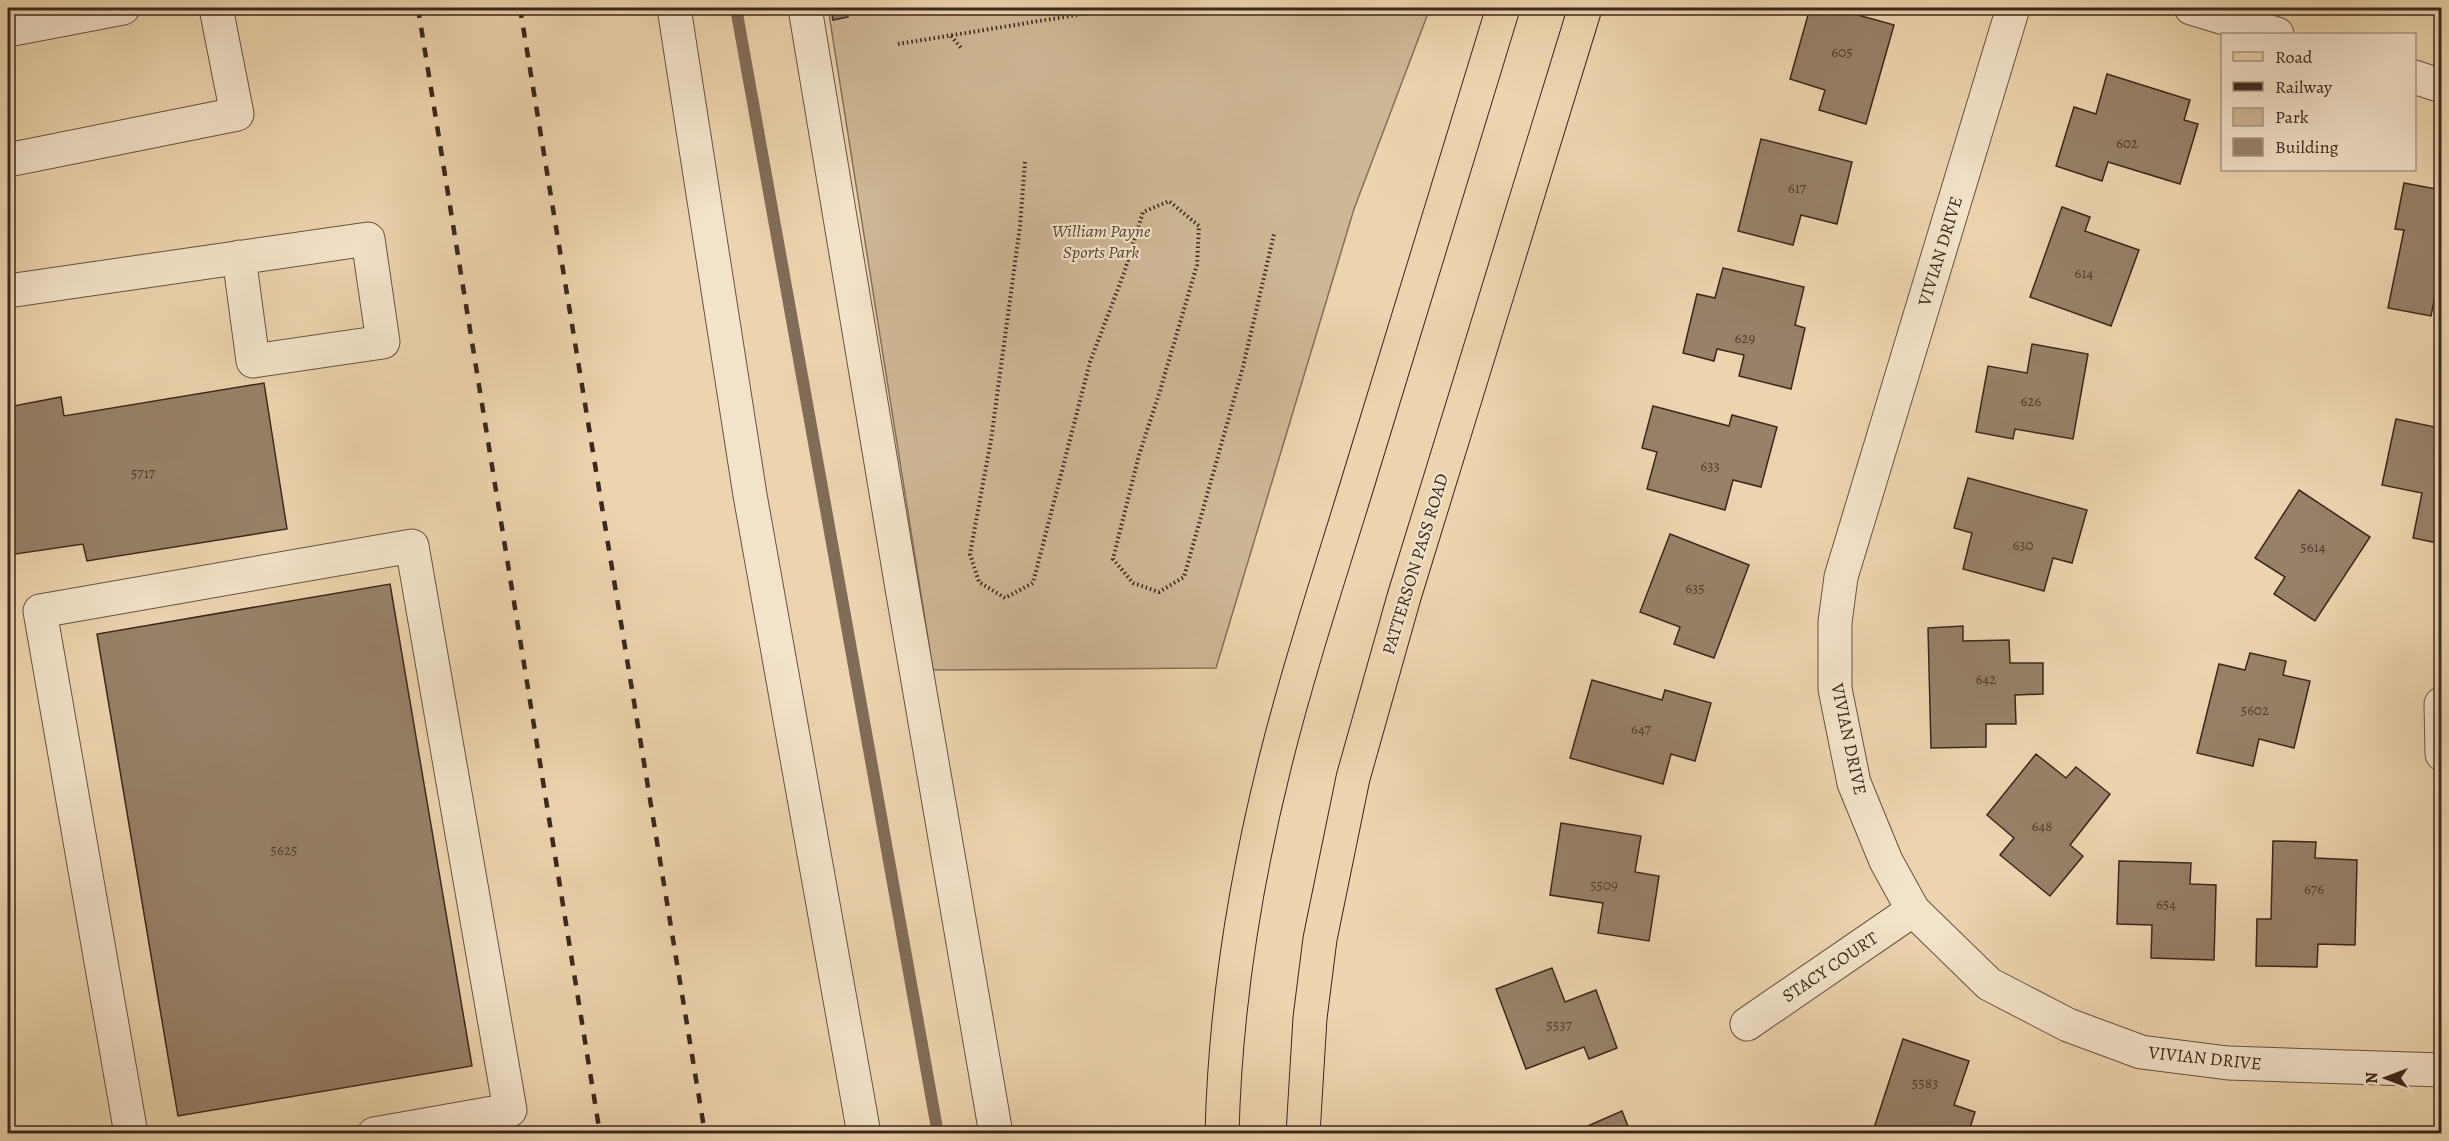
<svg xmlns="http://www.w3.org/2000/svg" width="2449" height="1141" font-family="Alegreya,serif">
<rect width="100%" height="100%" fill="#ecd4ae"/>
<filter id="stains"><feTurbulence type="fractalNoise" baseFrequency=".00333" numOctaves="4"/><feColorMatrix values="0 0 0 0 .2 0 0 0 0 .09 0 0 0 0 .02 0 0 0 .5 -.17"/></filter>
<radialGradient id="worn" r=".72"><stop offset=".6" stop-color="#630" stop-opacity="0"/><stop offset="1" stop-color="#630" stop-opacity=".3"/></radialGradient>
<path fill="#ceb795" stroke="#847059" stroke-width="1.5" d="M828 8H1430L1354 209 1216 668 933 670Z"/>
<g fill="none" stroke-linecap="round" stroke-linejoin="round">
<path stroke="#816c57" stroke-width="12" d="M736 8 938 1134"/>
</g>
<g fill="#978168" stroke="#3b281d" stroke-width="1.5">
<path d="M831 8H846L848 17 833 20Z"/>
<path d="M1810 8H1833L1894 25 1866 124 1819 110 1825 90 1790 79Z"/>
<path d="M2107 74 2190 100 2184 120 2198 124 2180 184 2108 162 2102 181 2056 166 2074 107 2096 114Z"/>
<path d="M1761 139 1852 162 1837 224 1801 215 1793 245 1738 231Z"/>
<path d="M2404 183 2442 190V302L2434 301 2431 316 2388 308 2404 230 2395 229Z"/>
<path d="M2062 207 2090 217 2085 231 2139 250 2111 326 2030 297Z"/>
<path d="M1723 268 1804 287 1795 325 1805 328 1791 389 1739 376 1744 355 1717 349 1714 361 1683 353 1697 294 1715 298Z"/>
<path d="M2032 344 2088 354 2073 439 2015 429 2013 439 1976 432 1988 366 2027 373Z"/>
<path d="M264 383 287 529 87 561 83 544 9 555 8 407 61 397 64 416Z"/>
<path d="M1653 406 1729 426 1732 415 1777 427 1761 487 1733 480 1725 510 1647 489 1657 452 1642 448Z"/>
<path d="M2396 419 2440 428 2434 455 2442 457V544L2413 538 2422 493 2382 485Z"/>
<path d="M1968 478 2087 510 2072 563 2053 558 2044 591 1963 569 1972 533 1954 528Z"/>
<path d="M2299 490 2370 537 2315 621 2274 594 2285 577 2255 558Z"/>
<path d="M1670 534 1749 565 1714 658 1674 644 1680 627 1640 612Z"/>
<path d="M390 584 472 1066 178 1116 97 634Z"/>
<path d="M1963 626V641L2009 640 2010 663H2043V694L2015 695 2016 724H1986V747L1931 748 1928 628Z"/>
<path d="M2250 653 2286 661 2283 675 2310 681 2294 748 2259 739 2253 766 2197 753 2219 664 2245 670Z"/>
<path d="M1592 680 1662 700 1665 690 1711 703 1695 761 1671 754 1663 784 1570 758Z"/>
<path d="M2036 754 2066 778 2076 767 2110 794 2070 845 2083 856 2050 896 2000 855 2014 838 1987 815Z"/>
<path d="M1561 823 1641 836 1635 872 1659 876 1649 941 1598 933 1603 903 1550 895Z"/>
<path d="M2273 841 2316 842 2315 858 2357 860 2355 945 2318 944 2317 967 2256 966 2257 919H2271Z"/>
<path d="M2119 861 2191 863 2190 884 2216 885 2214 960 2151 958 2152 925 2117 924Z"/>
<path d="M1552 968 1565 1002 1596 990 1617 1048 1589 1059 1584 1047 1526 1069 1496 989Z"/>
<path d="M1903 1039 1969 1061 1954 1105 1975 1112 1968 1134H1872Z"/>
<path d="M1622 1111 1631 1134H1574V1132Z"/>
</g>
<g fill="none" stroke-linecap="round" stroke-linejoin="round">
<defs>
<g id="minor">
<path d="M674 8 750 495 864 1134"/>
<path d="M805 8 902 588 996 1134"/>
<path d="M2013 8 1841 577 1835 622V689L1854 783 1886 861 1913 910 1989 984 2068 1025 2141 1052 2228 1063 2442 1070"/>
<path d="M2191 8 2277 34"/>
<path d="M8 30 123 8"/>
<path d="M2414 77 2442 86"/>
<path d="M8 160 237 114 216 8"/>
<path d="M8 291 368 239 383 342 253 361 239 257"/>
<path d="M2441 704 2442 754"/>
<path d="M1747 1024 1913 910"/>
<path d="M131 1134 40 611 412 546 510 1110 374 1134"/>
</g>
<g id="major">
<path d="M1222 1134C1225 1010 1245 883 1275 763 1298 671 1328 580 1356 489 1405 328 1454 168 1503 8"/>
<path d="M1303 1134 1310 1018 1320 939 1353 778 1404 597 1585 8"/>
</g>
</defs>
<use href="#minor" stroke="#675341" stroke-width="35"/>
<use href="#major" stroke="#3b281d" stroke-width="35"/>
<g stroke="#3b281d" stroke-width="4" stroke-dasharray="1.5 3" stroke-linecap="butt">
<path d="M951 36 961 48"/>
<path d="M898 44 1119 8"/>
<path d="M1025 162 1020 226 991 440 970 554 979 582 1005 598 1033 583 1090 362 1124 273 1143 212 1169 201 1199 226 1197 265 1159 394 1139 455 1113 559 1133 583 1159 592 1184 577 1243 367 1274 234"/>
</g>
<use href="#minor" stroke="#f3e3ca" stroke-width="33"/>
<use href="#major" stroke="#ecd4ae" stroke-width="33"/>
<g stroke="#3b281d" stroke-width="4.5" stroke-dasharray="10 10" stroke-linecap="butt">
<path d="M418 8 600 1134"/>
<path d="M520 8 705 1134"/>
</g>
</g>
<g text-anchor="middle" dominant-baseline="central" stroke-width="4.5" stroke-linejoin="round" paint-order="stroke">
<g font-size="15" fill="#523e30">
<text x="1842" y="52">605</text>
<text x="2127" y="143">602</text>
<text x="1797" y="188">617</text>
<text x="2084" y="273">614</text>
<text x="1745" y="338">629</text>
<text x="2031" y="401">626</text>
<text x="1710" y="466">633</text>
<text x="143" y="473">5717</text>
<text x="2023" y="545">630</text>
<text x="2313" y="547">5614</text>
<text x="1695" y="588">635</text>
<text x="1986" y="679">642</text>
<text x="2255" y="710">5602</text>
<text x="1641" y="729">647</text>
<text x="2042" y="826">648</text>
<text x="284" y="850">5625</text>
<text x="1604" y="885">5509</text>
<text x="2314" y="889">676</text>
<text x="2166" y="904">654</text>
<text x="1559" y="1025">5537</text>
<text x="1925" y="1083">5583</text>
</g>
<g font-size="18" font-style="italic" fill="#584535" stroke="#f3e3ca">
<text x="1101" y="231">William Payne<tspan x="1101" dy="21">Sports Park</tspan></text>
</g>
<g font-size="18" fill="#3b281d" stroke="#f3e3ca">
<text transform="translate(1940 251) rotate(-73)">VIVIAN DRIVE</text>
<text transform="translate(1415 564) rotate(-73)">PATTERSON PASS ROAD</text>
<text transform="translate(1849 739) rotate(78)">VIVIAN DRIVE</text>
<text transform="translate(1830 967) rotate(-34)">STACY COURT</text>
<text transform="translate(2205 1058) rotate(6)">VIVIAN DRIVE</text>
</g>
</g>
<rect width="2449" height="1141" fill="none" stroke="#ecd4ae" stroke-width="30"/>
<rect x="9" y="9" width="2431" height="1123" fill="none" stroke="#3b281d" stroke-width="3"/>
<rect x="15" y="15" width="2419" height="1111" fill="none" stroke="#3b281d" stroke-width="1.5"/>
<rect x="2221" y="33" width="195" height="138" fill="#f3e3ca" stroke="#a99885" stroke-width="1.5"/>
<rect x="2233" y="52" width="30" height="9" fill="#ecd4ae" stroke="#a99885" stroke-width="1.5"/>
<text x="2275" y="63" font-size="18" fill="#3b281d">Road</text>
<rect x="2233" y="82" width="30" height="9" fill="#3b281d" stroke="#a99885" stroke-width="1.5"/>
<text x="2275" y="93" font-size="18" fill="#3b281d">Railway</text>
<rect x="2233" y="108" width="30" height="18" fill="#ceb795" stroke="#a99885" stroke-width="1.5"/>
<text x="2275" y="123" font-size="18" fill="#3b281d">Park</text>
<rect x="2233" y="138" width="30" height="18" fill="#978168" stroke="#a99885" stroke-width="1.5"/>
<text x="2275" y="153" font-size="18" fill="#3b281d">Building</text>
<g transform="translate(2386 1078) rotate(270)" stroke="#f3e3ca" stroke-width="4.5" paint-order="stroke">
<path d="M0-4.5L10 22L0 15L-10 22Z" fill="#3b281d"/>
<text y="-9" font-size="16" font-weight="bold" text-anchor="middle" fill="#3b281d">N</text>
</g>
<rect width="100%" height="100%" filter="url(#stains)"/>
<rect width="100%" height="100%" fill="url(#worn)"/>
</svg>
